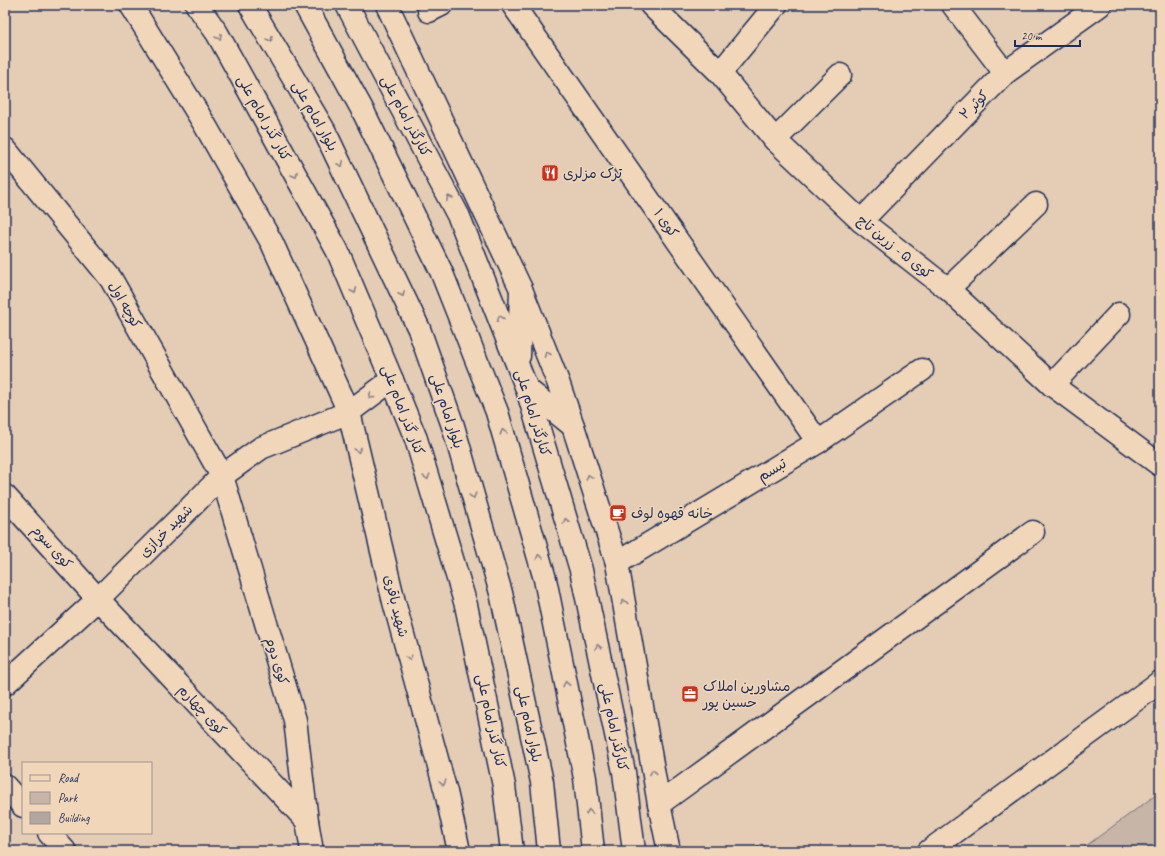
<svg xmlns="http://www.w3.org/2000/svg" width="1165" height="856" font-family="Caveat,'Playpen Sans Arabic',sans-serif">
<rect width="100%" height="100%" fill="#e5ccb4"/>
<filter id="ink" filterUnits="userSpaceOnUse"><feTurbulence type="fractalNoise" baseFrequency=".025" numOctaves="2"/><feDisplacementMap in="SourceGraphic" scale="8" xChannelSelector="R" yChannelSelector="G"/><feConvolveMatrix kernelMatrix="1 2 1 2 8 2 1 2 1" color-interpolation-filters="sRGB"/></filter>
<g filter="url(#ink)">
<path fill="#c7b5a7" stroke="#717282" d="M1160 792V851H1079Z"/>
<path fill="#b3a59f" stroke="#1b2f5e" d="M762 844 767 851H751Z"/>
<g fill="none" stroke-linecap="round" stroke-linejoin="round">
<defs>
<g id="minor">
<path d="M131 5 205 125 272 243 349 412 394 602 446 792 459 851"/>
<path d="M387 5 521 289 558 382 573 426 617 563 659 804 669 851"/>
<path d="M513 5 818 442"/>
<path d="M651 5 720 73 775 140 861 221 948 289 1052 385 1160 465"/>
<path d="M953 5 1005 73"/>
<path d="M429 11 441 5"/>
<path d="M720 73 776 5"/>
<path d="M775 140 840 75"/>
<path d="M5 149 111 279 222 476 295 720 307 821 312 851"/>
<path d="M861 221 1005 73 1100 5"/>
<path d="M948 289 1036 204"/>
<path d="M1052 385 1119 314"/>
<path d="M527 389 573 426"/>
<path d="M5 496 98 599 307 821"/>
<path d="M617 563 818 442 922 370"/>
<path d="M5 684 98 599 222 476 261 448 349 412 392 380"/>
<path d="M5 786 23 806"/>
<path d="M659 804 1033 532"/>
<path d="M49 833 65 851"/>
<path d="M929 851 1160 682"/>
</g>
<g id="major">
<path d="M197 5 217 33 337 250 392 380 416 439 466 605 504 786 512 851"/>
<path d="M347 5 459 217 527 389 581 570 624 772 634 851"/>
<path d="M519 356 521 289"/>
</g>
<g id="highway">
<path d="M250 5 324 130 419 329 453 426 501 593 542 782 549 851"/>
<path d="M305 5 363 111 441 271 497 412 545 579 585 778 593 851"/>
</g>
</defs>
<use href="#minor" stroke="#1b2f5e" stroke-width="25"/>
<use href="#major" stroke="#1b2f5e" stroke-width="25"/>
<use href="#highway" stroke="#1b2f5e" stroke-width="25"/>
<use href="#minor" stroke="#f2d6b9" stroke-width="22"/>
<use href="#major" stroke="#f2d6b9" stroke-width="22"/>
<use href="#highway" stroke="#f2d6b9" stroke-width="22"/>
</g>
<defs><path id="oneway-chevron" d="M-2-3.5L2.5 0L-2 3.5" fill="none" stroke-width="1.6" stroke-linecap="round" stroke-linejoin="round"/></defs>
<g stroke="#86828c">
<use href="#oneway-chevron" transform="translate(219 37) rotate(60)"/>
<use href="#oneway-chevron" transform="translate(270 39) rotate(59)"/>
<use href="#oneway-chevron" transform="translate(341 164) rotate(64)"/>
<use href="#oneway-chevron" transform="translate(295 175) rotate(61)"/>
<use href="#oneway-chevron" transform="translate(449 198) rotate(-118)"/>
<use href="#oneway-chevron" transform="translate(354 291) rotate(67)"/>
<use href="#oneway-chevron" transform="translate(402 294) rotate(65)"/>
<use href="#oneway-chevron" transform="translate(500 318) rotate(-112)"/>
<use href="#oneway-chevron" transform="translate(547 354) rotate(-112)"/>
<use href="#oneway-chevron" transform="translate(371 396) rotate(143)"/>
<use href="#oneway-chevron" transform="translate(503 432) rotate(-106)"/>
<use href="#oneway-chevron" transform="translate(358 450) rotate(77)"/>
<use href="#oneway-chevron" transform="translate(427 477) rotate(73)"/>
<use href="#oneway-chevron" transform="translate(589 477) rotate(-108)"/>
<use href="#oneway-chevron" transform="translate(473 496) rotate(74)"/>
<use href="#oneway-chevron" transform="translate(566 521) rotate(-107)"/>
<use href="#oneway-chevron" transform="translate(539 557) rotate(-106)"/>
<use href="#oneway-chevron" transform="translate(624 602) rotate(-100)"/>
<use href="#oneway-chevron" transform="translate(598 647) rotate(-102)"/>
<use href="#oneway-chevron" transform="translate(409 658) rotate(75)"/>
<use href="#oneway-chevron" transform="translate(566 684) rotate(-101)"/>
<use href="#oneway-chevron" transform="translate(653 772) rotate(-100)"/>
<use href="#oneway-chevron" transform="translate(443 783) rotate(75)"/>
<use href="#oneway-chevron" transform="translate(589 812) rotate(-96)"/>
</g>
</g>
<defs>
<symbol id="restaurant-square" viewBox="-11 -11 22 22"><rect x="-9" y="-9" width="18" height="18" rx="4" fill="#c8321e" stroke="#f2d6b9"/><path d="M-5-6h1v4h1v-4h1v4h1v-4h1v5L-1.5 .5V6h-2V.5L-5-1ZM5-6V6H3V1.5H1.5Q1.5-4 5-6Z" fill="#fff"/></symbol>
<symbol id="cafe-square" viewBox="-11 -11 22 22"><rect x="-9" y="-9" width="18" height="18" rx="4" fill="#c8321e" stroke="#f2d6b9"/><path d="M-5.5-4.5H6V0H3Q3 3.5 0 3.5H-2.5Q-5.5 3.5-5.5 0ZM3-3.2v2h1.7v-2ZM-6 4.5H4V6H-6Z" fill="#fff"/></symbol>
<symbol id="office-square" viewBox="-11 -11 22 22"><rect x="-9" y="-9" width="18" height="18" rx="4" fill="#c8321e" stroke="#f2d6b9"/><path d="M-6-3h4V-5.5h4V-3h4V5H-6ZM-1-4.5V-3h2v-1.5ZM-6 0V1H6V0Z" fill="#fff"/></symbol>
</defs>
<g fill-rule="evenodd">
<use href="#restaurant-square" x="540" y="163" width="20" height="20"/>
<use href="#cafe-square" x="608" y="503" width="20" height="20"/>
<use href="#office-square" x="680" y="684" width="20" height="20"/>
</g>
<g text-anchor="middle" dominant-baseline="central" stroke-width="3" stroke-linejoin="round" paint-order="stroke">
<g font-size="14" fill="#1b2f5e" stroke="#f2d6b9">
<text transform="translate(974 105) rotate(-45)">کوثر ۲</text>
<text transform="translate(315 116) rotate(61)">بلوار امام علی</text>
<text transform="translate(406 116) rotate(62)">کنارگذر امام علی</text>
<text transform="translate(264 118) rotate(61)">کنار گذر امام علی</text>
<text transform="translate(666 223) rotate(55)">کوی ۱</text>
<text transform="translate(895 247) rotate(39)">کوی ۵ - زرین تاج</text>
<text transform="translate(125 305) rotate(60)">کوچه اول</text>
<text transform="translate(403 410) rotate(69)">کنار گذر امام علی</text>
<text transform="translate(447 411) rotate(72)">بلوار امام علی</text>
<text transform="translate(533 413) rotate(73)">کنارگذر امام علی</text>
<text transform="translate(772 470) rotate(-31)">تبسم</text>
<text transform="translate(166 531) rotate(-45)">شهید خرازی</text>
<text transform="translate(52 547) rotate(48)">کوی سوم</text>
<text transform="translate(396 606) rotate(76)">شهید باقری</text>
<text transform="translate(277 661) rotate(73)">کوی دوم</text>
<text transform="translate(202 710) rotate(47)">کوی چهارم</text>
<text transform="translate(491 721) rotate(78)">کنار گذر امام علی</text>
<text transform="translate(529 724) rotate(78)">بلوار امام علی</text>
<text transform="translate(614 727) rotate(78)">کنارگذر امام علی</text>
</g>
<g font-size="14" fill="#1b2f5e" stroke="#f2d6b9" text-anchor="start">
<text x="563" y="173">ترک مزلری</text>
<text x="631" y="513">خانه قهوه لوف</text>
<text x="703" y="686">مشاورین املاک<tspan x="703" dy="16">حسین پور</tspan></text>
</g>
</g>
<rect width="1165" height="856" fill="none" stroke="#f2d6b9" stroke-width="20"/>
<rect x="10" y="10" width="1145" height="836" fill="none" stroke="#1b2f5e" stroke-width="1.5" filter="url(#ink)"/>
<rect x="22" y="762" width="130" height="72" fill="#f2d6b9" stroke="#9c9395"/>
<rect x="30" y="775" width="20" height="6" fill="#f2d6b9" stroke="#9c9395"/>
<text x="58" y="782" font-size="12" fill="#1b2f5e">Road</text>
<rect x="30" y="792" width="20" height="12" fill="#c7b5a7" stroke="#9c9395"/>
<text x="58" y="802" font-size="12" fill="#1b2f5e">Park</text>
<rect x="30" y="812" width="20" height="12" fill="#b3a59f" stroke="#9c9395"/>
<text x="58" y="822" font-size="12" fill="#1b2f5e">Building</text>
<path d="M1015 40v6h65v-6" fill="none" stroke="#1b2f5e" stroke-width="2"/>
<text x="1021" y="40" font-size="12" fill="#1b2f5e" stroke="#f2d6b9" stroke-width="3" paint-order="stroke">20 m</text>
</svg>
